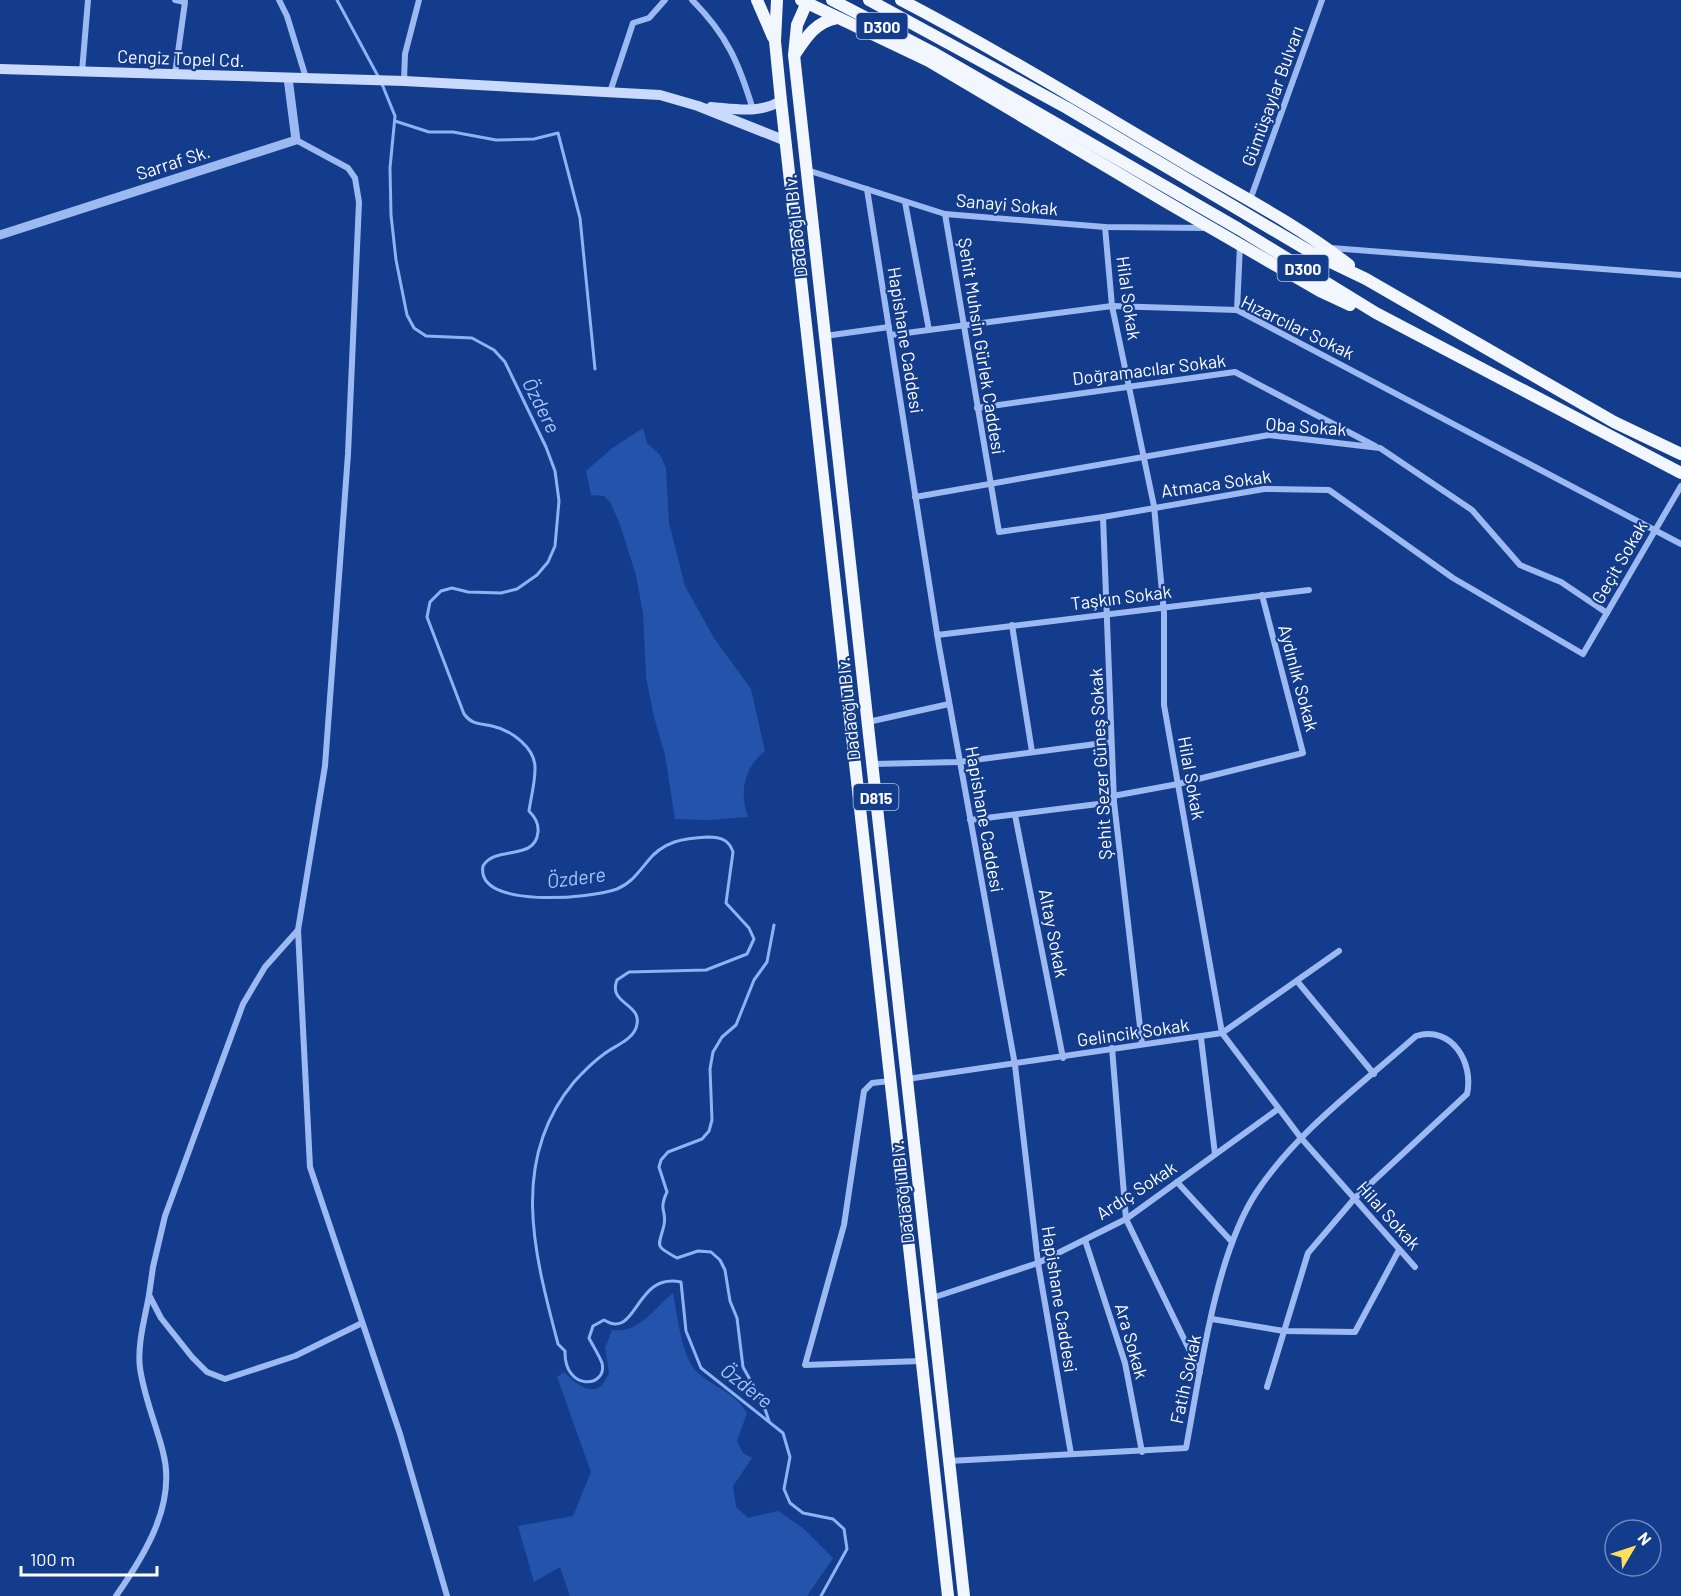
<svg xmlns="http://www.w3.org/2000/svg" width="1681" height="1596" font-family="Barlow,sans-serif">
<rect width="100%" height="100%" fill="#133c8d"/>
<g fill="#2453ac">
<path d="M643 428 647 443 660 455 666 468 669 523 685 586 714 638 751 689 765 751C744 768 739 792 748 817L709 820 675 819 665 755 654 717 646 677 643 613 636 575 619 522 610 502 604 496 591 495 586 471 611 449Z"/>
<path d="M673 1293C677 1314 682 1358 697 1372 714 1388 735 1392 747 1413L737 1441 743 1453 752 1458 733 1486 736 1507 748 1518 778 1511 803 1528 833 1558 807 1596H570L560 1567 534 1582 518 1526 573 1516 591 1472 557 1377 564 1372C579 1387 599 1402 609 1372L605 1348 612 1330C639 1334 654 1308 673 1293Z"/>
</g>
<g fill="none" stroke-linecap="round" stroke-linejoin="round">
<g stroke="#8db3f4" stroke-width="3">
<path d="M337 0 379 78"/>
<path d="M382 84 395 116 390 168 391 215 396 260 407 315 414 328 426 336 472 338 494 350 505 362 546 447 555 471 559 501 555 546 548 562 537 575 517 589 501 593 468 592 452 588 441 591 430 602 427 617 464 714C472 725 480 723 492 726 511 730 536 748 535 769 535 783 531 797 529 811 535 817 539 823 538 832 535 862 495 845 483 866 475 910 593 898 617 889 631 883 638 873 647 862 663 841 684 838 708 837 721 837 729 840 733 852L726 903 749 928 754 939 747 954 706 970 629 972 617 980C607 1005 645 1003 636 1028 631 1041 614 1046 604 1054 593 1062 583 1072 574 1082 508 1161 535 1256 558 1344L565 1351C564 1392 608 1388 602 1363 599 1355 593 1346 589 1338L593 1326 604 1320C638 1341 634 1272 681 1282L686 1331 701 1368 783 1433 790 1457 784 1489 790 1503 803 1513 833 1519 844 1529 847 1549 821 1596"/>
<path d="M395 121 429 132H453L496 140 534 139 558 133 580 218 595 369"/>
<path d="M769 1421 763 1403 743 1367 737 1318 730 1301 725 1270 720 1260 711 1252 698 1251 677 1258C653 1245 659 1247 664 1225 667 1210 658 1211 667 1192L659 1167 661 1160 668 1152 702 1139 709 1131 712 1120 710 1069 713 1052 722 1037 736 1025 754 980 767 962 774 925"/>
</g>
<g stroke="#9cb9f1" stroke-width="6">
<path d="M279 0 287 16 306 78"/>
<path d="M692 0C727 35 739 63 753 110"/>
<path d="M82 72 88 0"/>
<path d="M175 74 185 2 175 0"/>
<path d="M404 81 405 54 419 0"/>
<path d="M610 92 633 23 649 18 665 0"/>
<path d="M296 140 348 168 355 178 359 202 348 454 325 766 298 930 310 1167 400 1434 447 1596"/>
<path d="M807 170 945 214 1105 227 1206 228"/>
<path d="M867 189 939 646 1015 1065 1038 1263 1071 1454"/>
<path d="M1250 200 1322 0"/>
<path d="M905 202 929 330"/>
<path d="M945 214 999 532 1103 517 1264 489 1329 490 1453 578 1583 654 1681 486"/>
<path d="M1105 227 1112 306 1154 506 1164 613V705L1222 1033 1301 1138 1415 1267"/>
<path d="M1331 248 1681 275"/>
<path d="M1237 310 1240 245"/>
<path d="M891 335 1112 306 1237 310 1681 544"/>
<path d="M825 336 889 327"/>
<path d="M977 408 1235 372 1375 446"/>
<path d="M915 497 1269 435 1380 448 1472 510 1520 565 1561 582 1607 613"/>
<path d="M1103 517 1114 802 1142 1044"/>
<path d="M1012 625 1032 752"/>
<path d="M937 635 1309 590"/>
<path d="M868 722 949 704"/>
<path d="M873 764 959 762 1111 742"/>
<path d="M1113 796 1178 784 1303 753 1262 595"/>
<path d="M1015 815 1063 1058"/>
<path d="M970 820 1114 802"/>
<path d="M298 930 265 967 243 1004 165 1216 153 1267 149 1295 161 1318 192 1357 207 1372 225 1379 295 1356 362 1323"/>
<path d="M1297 981 1374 1074"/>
<path d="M1201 1038 1215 1154"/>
<path d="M1112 1048 1126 1219 1200 1372"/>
<path d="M907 1079 1222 1033 1339 951"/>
<path d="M890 1081 872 1083 864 1091 844 1225 805 1365 921 1361"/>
<path d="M1177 1182 1232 1242"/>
<path d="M1085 1240 1125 1363 1142 1452"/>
<path d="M932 1298 1038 1263 1126 1219 1278 1109"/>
<path d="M1212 1319 1284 1331 1355 1332 1399 1250"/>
<path d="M949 1461 1186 1448C1200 1374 1215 1256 1256 1193 1297 1131 1361 1085 1416 1036 1452 1025 1474 1063 1467 1094L1354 1199 1308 1253 1267 1387"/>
<path d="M116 1596C144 1556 177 1504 163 1452 156 1424 144 1397 140 1368 137 1345 145 1318 149 1295"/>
</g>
<path stroke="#9cb9f1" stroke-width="9" d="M0 235 296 140 288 78"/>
<g stroke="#cadafc" stroke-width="10">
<path d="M0 69 404 81 660 95 698 106 786 141"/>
<path d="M711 107C736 109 758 114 781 101"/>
</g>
<g stroke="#f2f6ff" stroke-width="12">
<path d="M757 0 773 37"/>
<path d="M777 0 775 41 781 101 948 1596"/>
<path d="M801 0 929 61 1168 203 1320 291 1350 305"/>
<path d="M808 0 797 25 794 55 964 1596"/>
<path d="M832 0 932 52 1239 229 1376 313 1681 473"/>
<path d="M869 0 1067 108 1314 254 1366 279 1614 422 1681 454"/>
<path d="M901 0C995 49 1086 105 1178 159 1235 193 1297 224 1349 265"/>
<path d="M795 54C807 36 816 22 837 18"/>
</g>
</g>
<g text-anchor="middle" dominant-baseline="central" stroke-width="4.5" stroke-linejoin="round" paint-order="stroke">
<g fill="#133c8d" stroke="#b8c4dd" stroke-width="1.5">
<rect x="856.5" y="13" width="51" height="26" rx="4.5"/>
<rect x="1277.5" y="255" width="51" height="26" rx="4.5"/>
<rect x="853.5" y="784" width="45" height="26" rx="4.5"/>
</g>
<g font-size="16" font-weight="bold" fill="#fff">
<text x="882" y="26">D300</text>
<text x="1303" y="268">D300</text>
<text x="876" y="797">D815</text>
</g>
<g font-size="18" fill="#fff" stroke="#133c8d">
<text transform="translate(181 58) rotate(2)">Cengiz Topel Cd.</text>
<text transform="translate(1272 96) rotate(-70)">Gümüşaylar Bulvarı</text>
<text transform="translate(173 162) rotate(-18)">Sarraf Sk.</text>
<text transform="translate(1007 204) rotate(5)">Sanayi Sokak</text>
<text transform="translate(795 226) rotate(-96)">Dadaoğlu Blv.</text>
<text transform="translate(1129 298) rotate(82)">Hilal Sokak</text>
<text transform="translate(1298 327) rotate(26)">Hızarcılar Sokak</text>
<text transform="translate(906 340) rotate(81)">Hapishane Caddesi</text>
<text transform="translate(982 346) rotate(81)">Şehit Muhsin Gürlek Caddesi</text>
<text transform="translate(1149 369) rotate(-7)">Doğramacılar Sokak</text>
<text transform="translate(1306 426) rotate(4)">Oba Sokak</text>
<text transform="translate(1216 483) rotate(-8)">Atmaca Sokak</text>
<text transform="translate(1619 562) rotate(-60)">Geçit Sokak</text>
<text transform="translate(1121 597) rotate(-7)">Taşkın Sokak</text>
<text transform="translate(1299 678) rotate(75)">Aydınlık Sokak</text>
<text transform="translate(848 709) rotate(-96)">Dadaoğlu Blv.</text>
<text transform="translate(1100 764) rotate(-93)">Şehit Sezer Güneş Sokak</text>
<text transform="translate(1192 778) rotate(80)">Hilal Sokak</text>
<text transform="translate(985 819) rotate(80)">Hapishane Caddesi</text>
<text transform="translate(1054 933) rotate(79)">Altay Sokak</text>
<text transform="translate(1133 1032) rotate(-8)">Gelincik Sokak</text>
<text transform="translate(1136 1190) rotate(-33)">Ardıç Sokak</text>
<text transform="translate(902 1192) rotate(-96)">Dadaoğlu Blv.</text>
<text transform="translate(1389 1215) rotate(48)">Hilal Sokak</text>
<text transform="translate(1060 1299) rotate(81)">Hapishane Caddesi</text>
<text transform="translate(1132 1341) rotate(74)">Ara Sokak</text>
<text transform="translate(1185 1379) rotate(-78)">Fatih Sokak</text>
</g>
<g font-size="20" font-style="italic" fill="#a7c4f8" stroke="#133c8d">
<text transform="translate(542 405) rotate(63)">Özdere</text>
<text transform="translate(576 877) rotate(-7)">Özdere</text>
<text transform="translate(747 1385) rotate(38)">Özdere</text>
</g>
</g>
<g transform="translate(1633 1548) rotate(51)"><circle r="28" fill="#133c8d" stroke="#718abb" stroke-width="1.5"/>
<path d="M0-4.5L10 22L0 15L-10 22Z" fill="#ffe05c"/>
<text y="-9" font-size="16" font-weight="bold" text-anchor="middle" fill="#ffffff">N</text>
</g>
<path d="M21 1566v9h136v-9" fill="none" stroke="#ffffff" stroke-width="3"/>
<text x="30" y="1566" font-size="18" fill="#ffffff" stroke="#133c8d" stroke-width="4.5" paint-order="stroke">100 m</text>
</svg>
